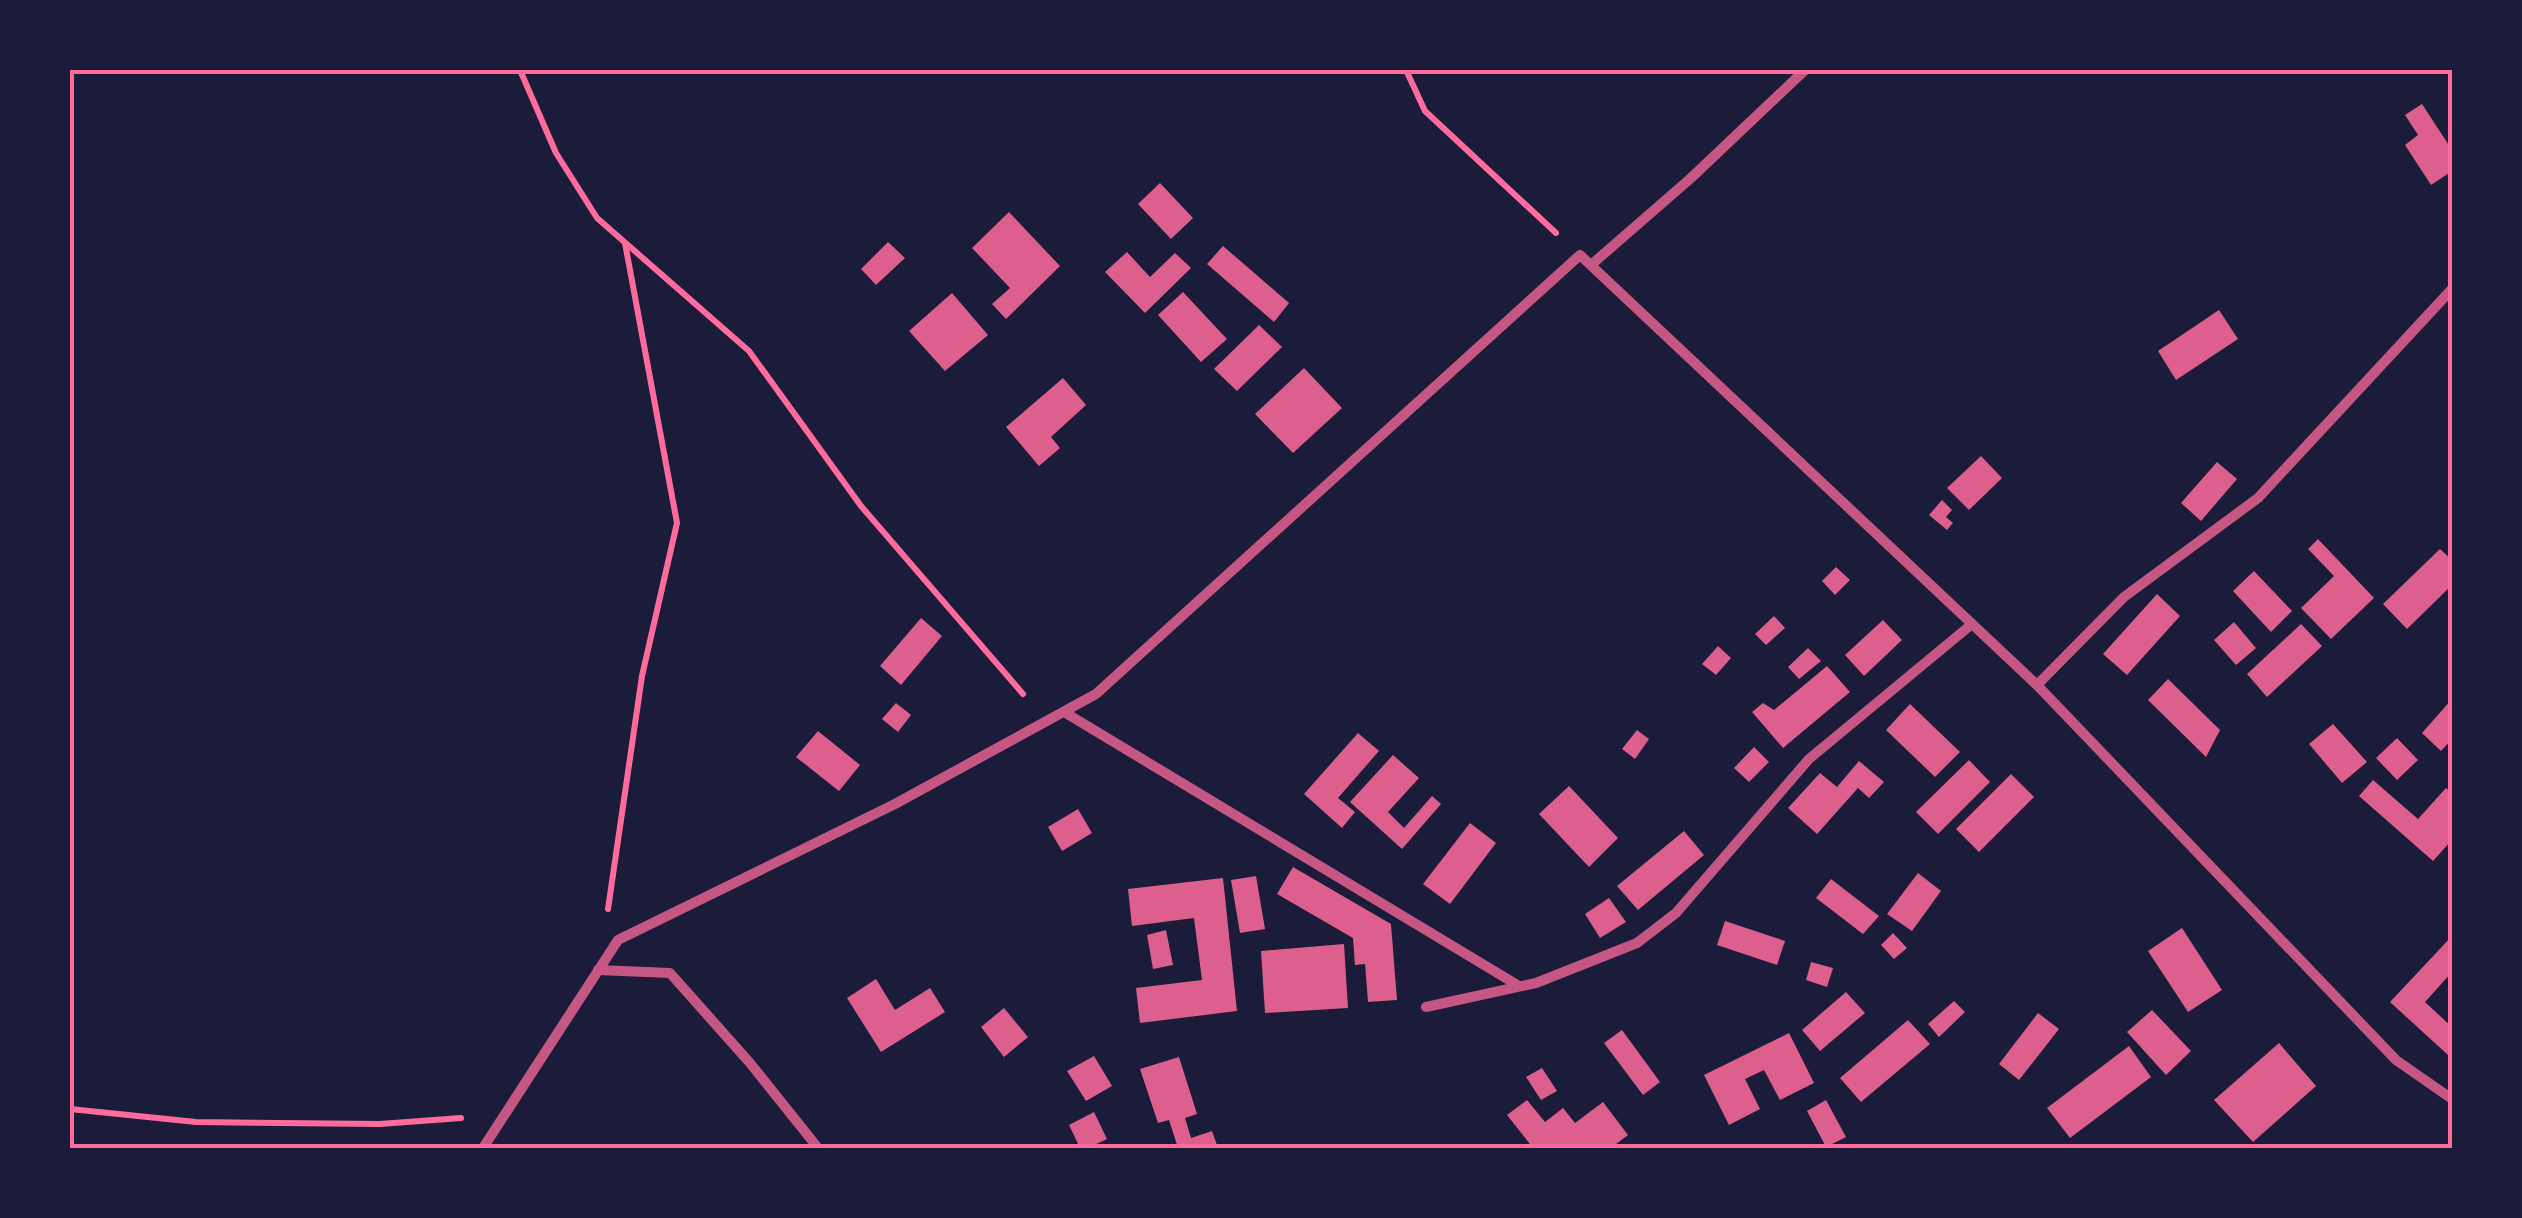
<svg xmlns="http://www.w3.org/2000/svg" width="2522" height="1218" font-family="Bitter,serif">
<rect width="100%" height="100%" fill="#1b1b3a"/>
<g fill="#dd5f8e">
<path d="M2422 104 2452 150V171L2431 185 2405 145 2418 135 2405 115Z"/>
<path d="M1160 183 1193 218 1171 239 1138 204Z"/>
<path d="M1009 212 1060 266 1006 319 992 304 1010 288 972 248Z"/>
<path d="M888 242 905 258 876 285 861 269Z"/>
<path d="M1223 246 1289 303 1274 322 1207 264Z"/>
<path d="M1127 252 1150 277 1175 253 1191 268 1145 313 1105 272Z"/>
<path d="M1183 292 1227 339 1201 362 1158 315Z"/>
<path d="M952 293 988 335 945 371 909 331Z"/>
<path d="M2219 310 2238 339 2176 380 2158 351Z"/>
<path d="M1259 325 1282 347 1237 391 1214 369Z"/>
<path d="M1304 368 1342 408 1293 453 1255 414Z"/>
<path d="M1063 378 1086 405 1051 437 1060 448 1039 466 1006 427Z"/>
<path d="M1981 456 2002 478 1969 510 1947 488Z"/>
<path d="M2217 462 2237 479 2201 521 2181 503Z"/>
<path d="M1942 500 1952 510 1946 517 1953 523 1947 530 1929 515Z"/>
<path d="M2318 539 2374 598 2331 639 2301 608 2334 576 2308 549Z"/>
<path d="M2440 549 2452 560V585L2407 629 2383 604Z"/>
<path d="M1836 567 1850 580 1835 595 1822 581Z"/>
<path d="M2254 571 2292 611 2271 632 2233 591Z"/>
<path d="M2157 594 2180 616 2127 675 2103 654Z"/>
<path d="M1774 616 1785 628 1766 645 1755 634Z"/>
<path d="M921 618 942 636 901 685 880 666Z"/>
<path d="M1883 620 1902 640 1864 676 1845 655Z"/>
<path d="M2234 622 2256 648 2236 665 2214 640Z"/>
<path d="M2301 624 2322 646 2267 697 2247 674Z"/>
<path d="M1718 646 1731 658 1716 675 1702 664Z"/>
<path d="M1808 648 1821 661 1799 679 1788 667Z"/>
<path d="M1827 666 1850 692 1783 748 1752 712 1763 703 1774 710Z"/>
<path d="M2168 679 2220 730 2206 757 2148 700Z"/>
<path d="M2452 699V739L2441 751 2422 733Z"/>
<path d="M896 703 911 715 898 732 882 719Z"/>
<path d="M1910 704 1960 752 1935 777 1886 730Z"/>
<path d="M2333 724 2367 762 2342 783 2309 744Z"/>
<path d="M1637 730 1649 739 1635 759 1622 749Z"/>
<path d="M818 731 860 765 839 791 796 757Z"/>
<path d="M1358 733 1379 751 1338 798 1355 812 1342 828 1304 794Z"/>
<path d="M2397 738 2418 760 2397 780 2376 758Z"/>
<path d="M1754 747 1769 762 1749 782 1734 768Z"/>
<path d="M1393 755 1419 778 1388 812 1404 828 1432 796 1441 804 1402 849 1350 802Z"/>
<path d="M1969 760 1990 782 1938 834 1916 812Z"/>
<path d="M1859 761 1884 782 1869 798 1858 788 1817 834 1788 808 1820 773 1837 787Z"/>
<path d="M2011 774 2034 797 1979 852 1956 829Z"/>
<path d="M2373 780 2418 819 2446 788 2452 793V840L2433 861 2359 796Z"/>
<path d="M1569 786 1618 838 1589 867 1539 814Z"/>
<path d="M1078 809 1092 833 1062 851 1048 827Z"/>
<path d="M1470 823 1496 843 1450 904 1423 884Z"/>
<path d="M1684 831 1704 855 1638 910 1617 886Z"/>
<path d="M1293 867 1391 924 1397 1000 1368 1002 1365 964 1355 965 1353 938 1277 894Z"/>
<path d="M1918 873 1941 891 1912 931 1887 914Z"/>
<path d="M1256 876 1265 929 1240 933 1231 880Z"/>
<path d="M1223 878 1237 1011 1140 1023 1136 988 1202 980 1194 918 1132 926 1128 889Z"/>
<path d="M1831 879 1879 916 1863 934 1816 898Z"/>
<path d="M1609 898 1626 922 1600 938 1585 914Z"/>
<path d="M1725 921 1785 941 1777 965 1717 945Z"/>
<path d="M2182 928 2222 990 2188 1012 2148 951Z"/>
<path d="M1166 930 1173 965 1153 969 1147 935Z"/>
<path d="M1893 933 1907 948 1894 959 1881 945Z"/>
<path d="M2452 936V972L2425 1002 2452 1027V1051L2448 1055 2390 1002Z"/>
<path d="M1344 944 1348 1008 1265 1013 1261 951Z"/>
<path d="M1811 962 1833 968 1827 987 1806 980Z"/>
<path d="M876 979 895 1010 930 988 945 1012 881 1052 847 998Z"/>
<path d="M1846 992 1865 1013 1820 1051 1802 1030Z"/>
<path d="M1954 1001 1965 1012 1939 1037 1928 1024Z"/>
<path d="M1004 1008 1028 1037 1004 1057 981 1027Z"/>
<path d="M2152 1010 2191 1051 2166 1075 2127 1032Z"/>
<path d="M2038 1013 2059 1029 2019 1080 1999 1064Z"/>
<path d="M1908 1020 1930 1044 1861 1102 1840 1078Z"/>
<path d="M1622 1030 1660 1082 1643 1095 1604 1043Z"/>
<path d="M1789 1033 1814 1083 1780 1100 1764 1070 1745 1079 1760 1109 1729 1125 1704 1075Z"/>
<path d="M2279 1043 2316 1086 2253 1142 2214 1100Z"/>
<path d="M2129 1046 2151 1077 2070 1138 2047 1108Z"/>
<path d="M1094 1056 1112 1086 1086 1101 1067 1071Z"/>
<path d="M1179 1057 1197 1114 1185 1118 1191 1138 1212 1131 1218 1148H1178L1169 1120 1158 1123 1140 1069Z"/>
<path d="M1542 1068 1557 1091 1541 1100 1526 1077Z"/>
<path d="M1527 1100 1545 1122 1563 1108 1575 1123 1603 1102 1628 1135 1611 1148H1533L1507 1115Z"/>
<path d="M1826 1100 1846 1137 1826 1147 1807 1111Z"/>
<path d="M1094 1112 1107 1139 1088 1148H1080L1069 1125Z"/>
</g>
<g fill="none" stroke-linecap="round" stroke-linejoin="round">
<g stroke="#ff6b9d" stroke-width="6">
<path d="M520 70 556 153 597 218 749 351 861 506 1023 694"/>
<path d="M1406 70 1425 111 1556 233"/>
<path d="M608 909 642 676 677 523 625 243"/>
<path d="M70 1109 196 1122 380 1124 461 1118"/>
</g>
<g stroke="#c65784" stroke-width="10">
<path d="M1591 265 1691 178 1805 70"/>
<path d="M2037 685 2124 597 2258 498 2452 289"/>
<path d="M1064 712 1519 986"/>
<path d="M598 970 670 973 750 1063 818 1148"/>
<path d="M1426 1007 1536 983 1637 943 1676 913 1809 759 1972 624"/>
<path d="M483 1148 618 940 895 804 1096 694 1580 255 2037 685 2396 1060 2452 1099"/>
</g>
</g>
<rect width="2522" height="1218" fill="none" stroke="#1b1b3a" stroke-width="145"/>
<rect x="72" y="72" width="2378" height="1074" fill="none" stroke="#ff6b9d" stroke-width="4"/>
</svg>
